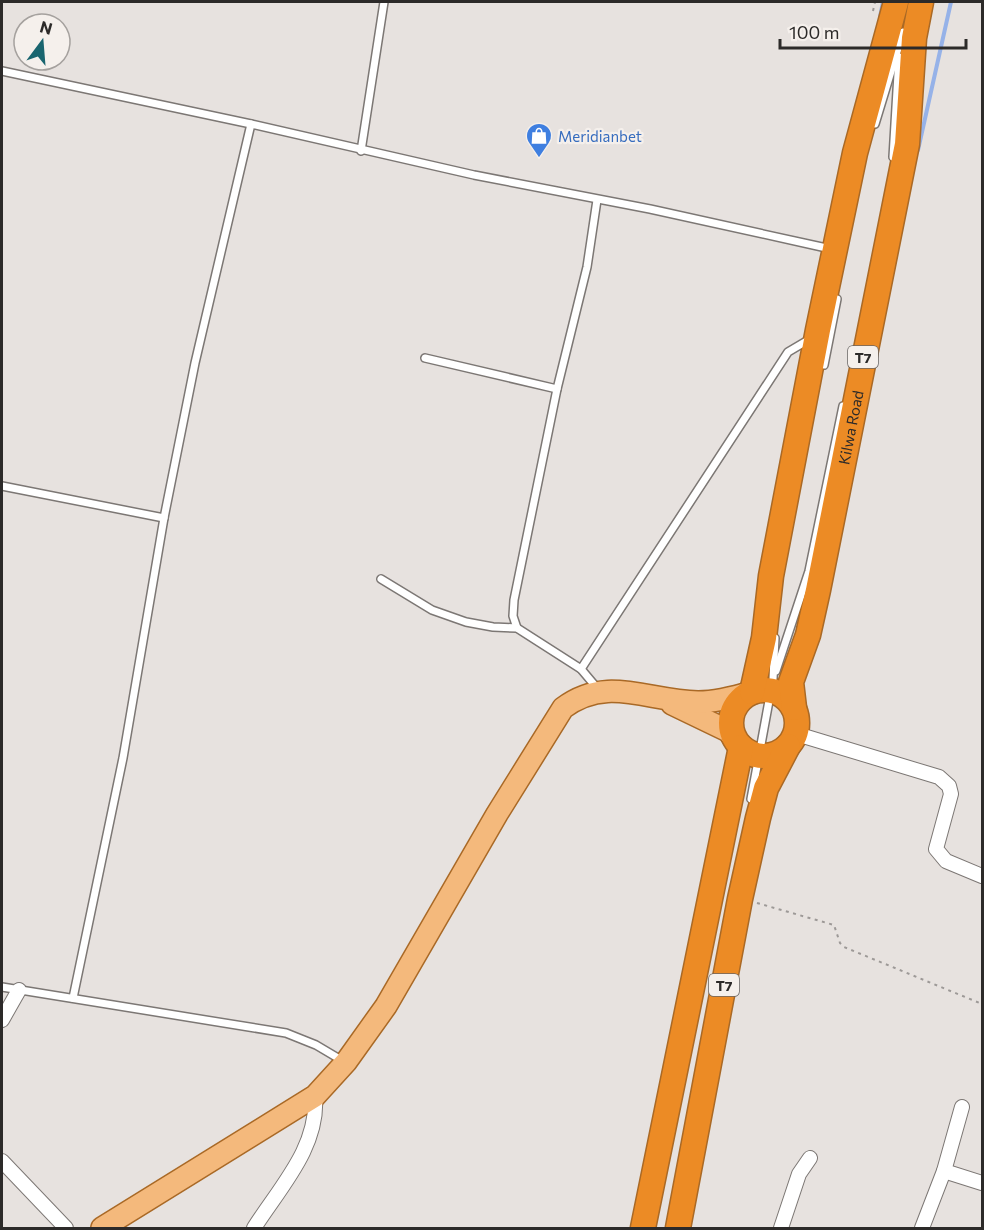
<svg xmlns="http://www.w3.org/2000/svg" width="984" height="1230" font-family="Commissioner,sans-serif">
<rect width="100%" height="100%" fill="#e7e2df"/>
<g fill="none" stroke-linecap="round" stroke-linejoin="round">
<g stroke="#96b2e8" stroke-width="4">
<path d="M880 17 883 2"/>
<path d="M918 150 951 2"/>
</g>
<defs>
<g id="lane">
<path d="M2 71 251 124 474 175 650 209 831 249"/>
<path d="M875 124 903 32"/>
<path d="M361 151 384 2"/>
<path d="M893 157 899 57"/>
<path d="M425 358 557 389"/>
<path d="M824 365 837 299"/>
<path d="M2 486 164 518"/>
<path d="M381 579 432 610 466 622 493 627 517 628 581 669 597 688"/>
<path d="M517 628 513 616 514 600 557 389 587 267 597 200"/>
<path d="M581 669 788 352 810 339"/>
<path d="M776 671 809 571 843 406"/>
<path d="M751 799 773 679 775 638"/>
<path d="M2 987 286 1033 316 1045 343 1061"/>
<path d="M73 998 123 758 164 518 195 363 251 124"/>
</g>
<g id="street">
<path d="M798 728 800 735 939 777 949 786 951 794 936 849 946 861 982 876"/>
<path d="M2 1020 19 990"/>
<path d="M2 1161 66 1228"/>
<path d="M944 1171 982 1183"/>
<path d="M254 1228C280 1187 319 1147 315 1096"/>
<path d="M781 1228 799 1174 810 1158"/>
<path d="M922 1228 944 1171 962 1107"/>
</g>
<g id="primary">
<path d="M672 704 728 731 741 747"/>
<path d="M102 1228 315 1096 346 1062 386 1006 497 814 563 708C607 675 647 701 698 702 716 702 735 697 752 692"/>
</g>
<g id="highway">
<circle cx="764" cy="723" r="33"/>
<path d="M752 692 764 638 771 576 818 330 855 153 896 2"/>
<path id="s1" d="M794 708 791 682 808 635 818 590 907 144 914 38 921 2"/>
<path d="M643 1228 741 747"/>
<path d="M678 1228 740 899 758 818 766 788 788 746"/>
</g>
</defs>
<use href="#lane" stroke="#7c7774" stroke-width="10"/>
<use href="#street" stroke="#7c7774" stroke-width="16"/>
<use href="#primary" stroke="#a96926" stroke-width="24"/>
<use href="#highway" stroke="#a96926" stroke-width="27"/>
<g stroke="#9d9997" stroke-width="2" stroke-dasharray="3 4.5" stroke-linecap="butt">
<path d="M873 11 875 2"/>
<path d="M757 903 834 925 840 943 844 947 982 1004"/>
</g>
<use href="#lane" stroke="#fff" stroke-width="7"/>
<use href="#street" stroke="#fff" stroke-width="14"/>
<use href="#primary" stroke="#f4b97c" stroke-width="21"/>
<use href="#highway" stroke="#ec8b25" stroke-width="24"/>
</g>
<defs>
<symbol id="shop-pin" viewBox="-11 -11 22 30"><path d="M0 17L-7.5 6A9.5 9.5 0 1 1 7.5 6Z" fill="#3f7fe0" stroke="#f5f0ec"/><path d="M-5-2.5h2.3a2.7 3.5 0 0 1 5.4 0H5L5.5 6h-11ZM-1.5-2.5h3a1.5 2.3 0 0 0-3 0Z" fill="#fff"/></symbol>
</defs>
<g fill-rule="evenodd">
<use href="#shop-pin" x="524" y="121" width="30" height="40"/>
</g>
<g text-anchor="middle" dominant-baseline="central" stroke-width="4.5" stroke-linejoin="round" paint-order="stroke">
<g fill="#f5f0ec" stroke="#686564" stroke-width="1.5">
<rect x="848" y="346" width="30" height="22" rx="4.5"/>
<rect x="709" y="974" width="30" height="22" rx="4.5"/>
</g>
<g font-size="14" font-weight="bold" fill="#2c2a29">
<text x="863" y="357">T7</text>
<text x="724" y="985">T7</text>
</g>
<g font-size="15" fill="#366cbe" stroke="#f5f0ec" text-anchor="start">
<text x="558" y="136">Meridianbet</text>
</g>
<g font-size="15" fill="#2c2a29" stroke="#f5f0ec">
<text stroke="none"><textPath href="#s1" startOffset="288">Kilwa Road</textPath></text>
</g>
</g>
<rect width="984" height="1230" fill="none" stroke="#2c2a29" stroke-width="6"/>
<g transform="translate(42 42) rotate(16)"><circle r="28" fill="#f5f0ec" stroke="#a5a19e" stroke-width="1.5"/>
<path d="M0-4.5L10 22L0 15L-10 22Z" fill="#19656f"/>
<text y="-9" font-size="16" font-weight="bold" text-anchor="middle" fill="#2c2a29">N</text>
</g>
<path d="M780 39v9h186v-9" fill="none" stroke="#2c2a29" stroke-width="3"/>
<text x="789" y="39" font-size="18" fill="#2c2a29" stroke="#f5f0ec" stroke-width="4.5" paint-order="stroke">100 m</text>
</svg>
